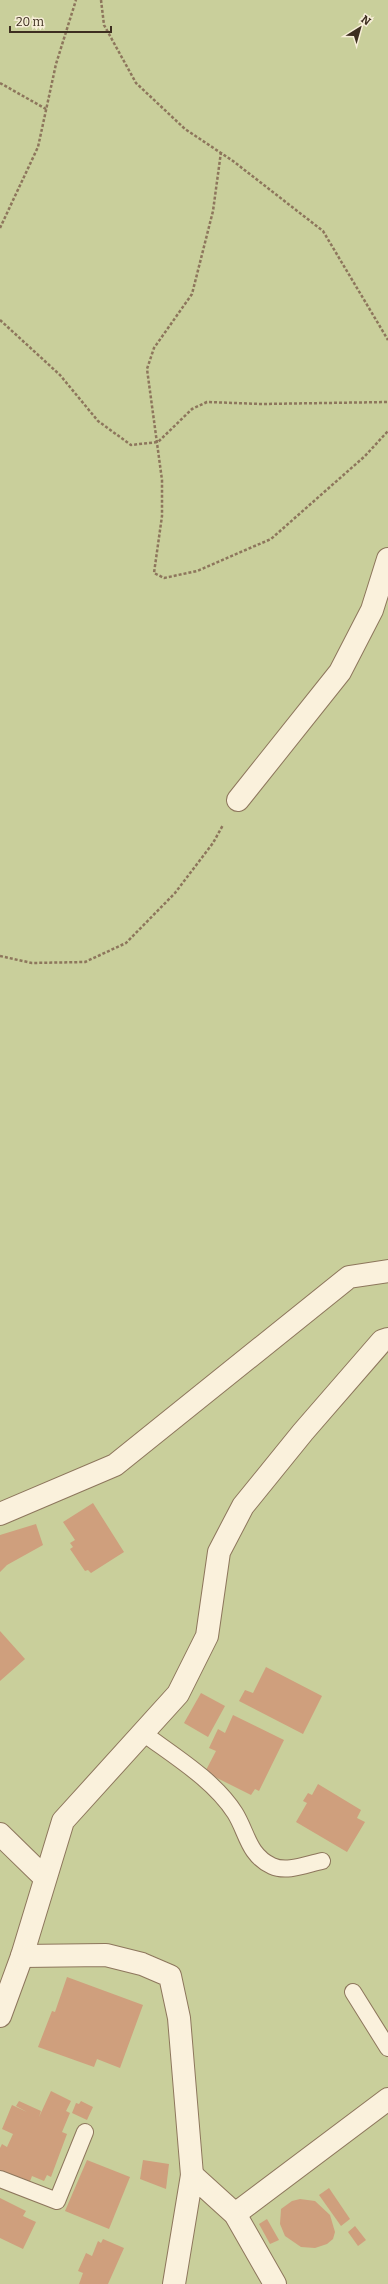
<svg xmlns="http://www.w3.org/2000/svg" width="388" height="2284" font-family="Bitter,serif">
<rect width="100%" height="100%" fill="#f0e4c8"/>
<rect fill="#c9cf9b" x="0" y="0" width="388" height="2284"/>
<g fill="#cf9f7d">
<path d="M93 1503 124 1552 91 1573 88 1570 85 1571 70 1549 73 1547 70 1543 75 1540 63 1522Z"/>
<path d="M36 1524 43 1545 7 1565 0 1572V1535Z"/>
<path d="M0 1631 25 1659 0 1681Z"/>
<path d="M266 1667 322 1696 303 1734 239 1701 245 1690 253 1693Z"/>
<path d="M201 1693 225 1706 208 1737 184 1723Z"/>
<path d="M233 1715 284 1740 259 1791 255 1789 251 1795 205 1772 216 1751 209 1748 218 1729 225 1733Z"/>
<path d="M318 1784 361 1810 357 1818 365 1822 347 1852 296 1822 307 1803 303 1801 308 1793 312 1795Z"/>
<path d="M67 1977 143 2005 120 2068 97 2059 94 2067 38 2047 52 2011 55 2012Z"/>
<path d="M51 2091 71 2101 66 2111 70 2113 62 2132 67 2134 51 2177 47 2175 44 2181 32 2176 29 2184 0 2170V2148L2 2144 7 2147 13 2134 2 2129 12 2105 27 2112 16 2106 19 2101 41 2111 39 2117Z"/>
<path d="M81 2101 93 2107 87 2120 72 2113 76 2103 79 2104Z"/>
<path d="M87 2160 130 2177 109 2229 65 2211Z"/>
<path d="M143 2160 169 2164 166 2189 140 2179Z"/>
<path d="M329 2188 350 2219 341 2226 319 2195Z"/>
<path d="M0 2198 26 2211 23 2216 36 2222 23 2249 0 2238Z"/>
<path d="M300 2199 315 2201 330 2215 335 2232 333 2239 327 2244 315 2248 301 2247 285 2236 280 2224 281 2209 292 2201Z"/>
<path d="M267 2219 279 2240 270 2244 259 2224Z"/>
<path d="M355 2226 366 2240 358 2246 348 2232Z"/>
<path d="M103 2239 124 2248 108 2284H79L83 2273 78 2271 86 2253 92 2256 98 2241 101 2243Z"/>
</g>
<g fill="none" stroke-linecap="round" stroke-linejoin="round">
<defs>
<g id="lane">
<path d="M143 1733C174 1756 214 1780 235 1813 247 1832 248 1855 272 1866 287 1873 307 1864 322 1861"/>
<path d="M353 1992 388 2048"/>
<path d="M0 2179 57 2201 85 2132"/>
</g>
<g id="street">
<path d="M238 800 340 672 372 610 388 559"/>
<path d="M0 1514 115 1465 349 1277 388 1271"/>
<path d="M0 1834 45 1878"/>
<path d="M22 1956 106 1955 142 1964 170 1976 179 2018 192 2175"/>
<path d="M0 2016 22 1956 63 1821 178 1694 207 1636 219 1552 243 1506 303 1432 382 1341 388 1339"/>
<path d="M235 2214 388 2099"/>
<path d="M174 2284 192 2175 235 2214 275 2284"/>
</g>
</defs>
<use href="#lane" stroke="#8d765c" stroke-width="18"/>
<use href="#street" stroke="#8d765c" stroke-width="24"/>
<g stroke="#8d765c" stroke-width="2.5" stroke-dasharray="3 2" stroke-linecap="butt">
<path d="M101 0 104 25 136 83 185 129 233 161 323 231 388 340"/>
<path d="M0 83 46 109"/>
<path d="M221 152 213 211 192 294 154 348 147 369 162 480V516L154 573 164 578 197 571 271 539 365 456 388 431"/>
<path d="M0 228 38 147 56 64 76 0"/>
<path d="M0 320 60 375 98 421 131 445 158 442 192 409 207 402 262 404 388 402"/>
<path d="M0 956 32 963 85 962 126 943 175 893 213 843 223 825"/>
</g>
<use href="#lane" stroke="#faf1dc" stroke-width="16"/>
<use href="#street" stroke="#faf1dc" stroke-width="22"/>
</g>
<g transform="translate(360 28) rotate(37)" stroke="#f7eed8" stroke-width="3" paint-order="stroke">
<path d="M0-3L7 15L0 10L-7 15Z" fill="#3d2e20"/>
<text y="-6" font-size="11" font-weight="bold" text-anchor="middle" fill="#3d2e20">N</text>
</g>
<path d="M10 26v6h101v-6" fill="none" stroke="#3d2e20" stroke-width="2"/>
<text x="16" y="26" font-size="12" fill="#3d2e20" stroke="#f7eed8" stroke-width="3" paint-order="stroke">20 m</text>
</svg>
